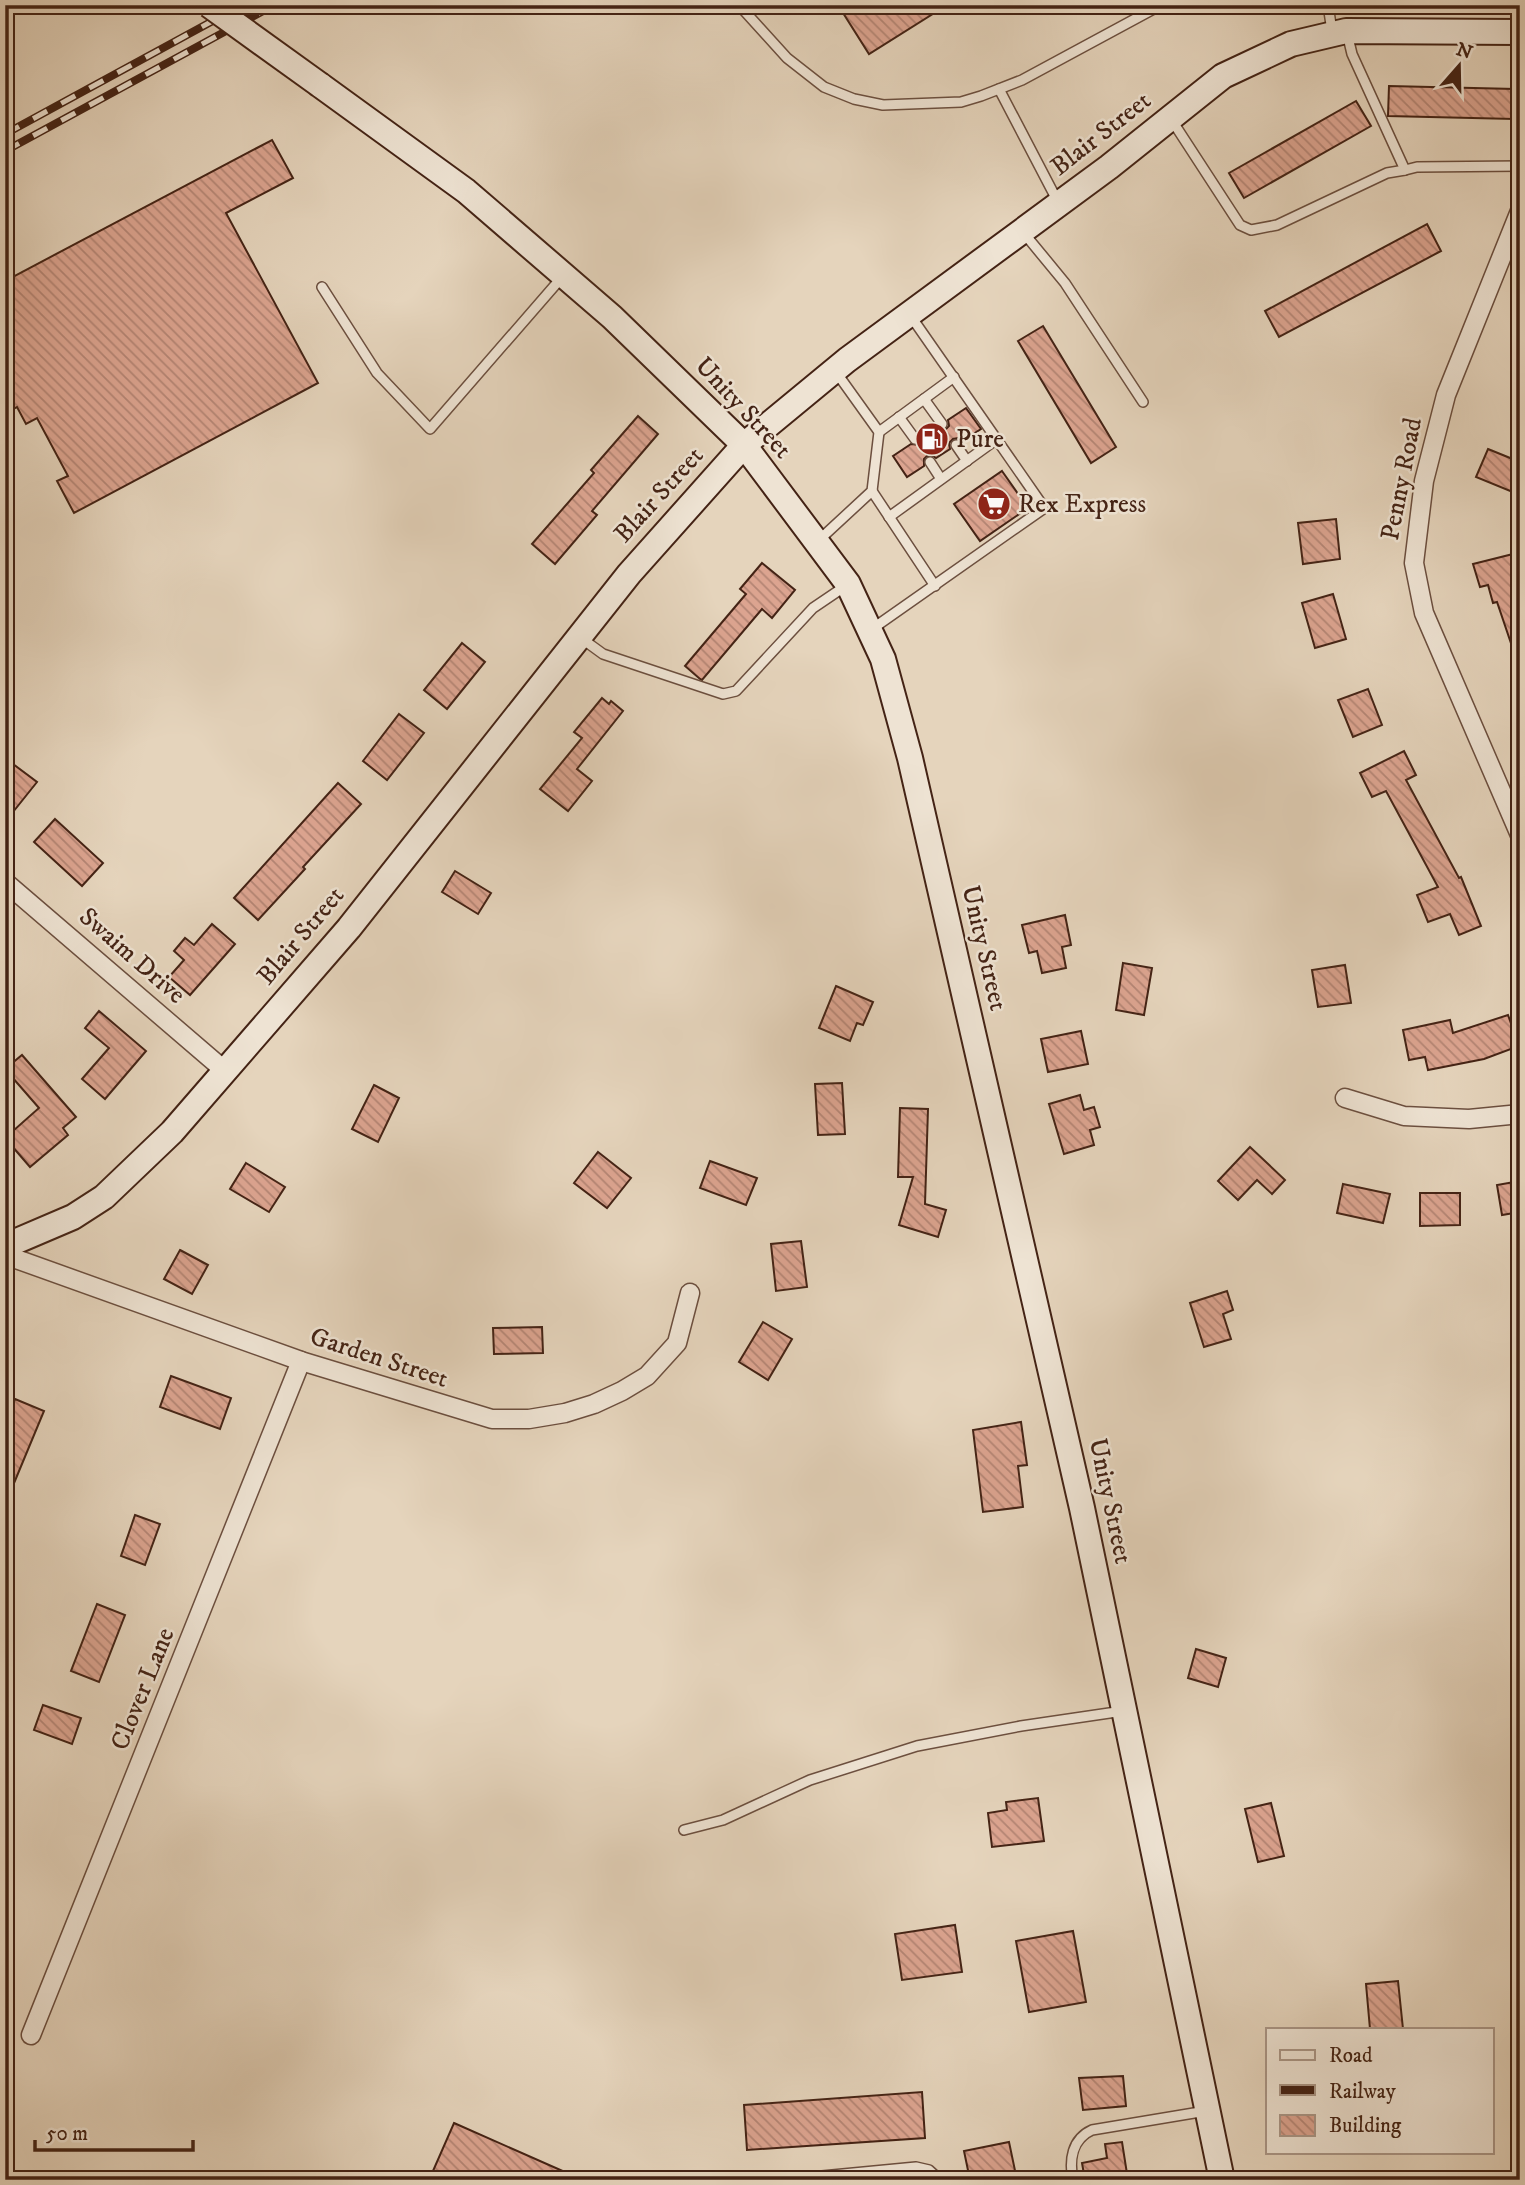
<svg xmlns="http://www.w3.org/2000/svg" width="1525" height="2185" font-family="'IM FELL DW Pica',serif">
<defs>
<pattern id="building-back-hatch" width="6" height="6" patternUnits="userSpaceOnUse" patternTransform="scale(1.75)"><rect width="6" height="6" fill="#dca490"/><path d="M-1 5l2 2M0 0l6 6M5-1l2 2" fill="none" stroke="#b48574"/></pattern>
</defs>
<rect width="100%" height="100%" fill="#e5d4bc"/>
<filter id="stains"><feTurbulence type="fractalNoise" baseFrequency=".00286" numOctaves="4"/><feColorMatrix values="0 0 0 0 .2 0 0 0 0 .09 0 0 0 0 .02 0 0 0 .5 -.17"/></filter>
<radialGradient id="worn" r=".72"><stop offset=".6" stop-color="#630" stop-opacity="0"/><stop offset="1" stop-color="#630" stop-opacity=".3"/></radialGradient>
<g fill="url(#building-back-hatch)" stroke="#442315" stroke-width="2">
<path d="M838 5H947L869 54Z"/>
<path d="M1389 86 1515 89 1514 119 1388 116Z"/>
<path d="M1356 101 1371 126 1244 198 1229 173Z"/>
<path d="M272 140 293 178 226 213 318 383 74 513 57 481 68 476 37 418 26 424 17 407 5 413V281Z"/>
<path d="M1427 224 1441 251 1279 337 1265 311Z"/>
<path d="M1043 326 1116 447 1091 463 1018 341Z"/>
<path d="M966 408 981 429 962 441 958 438 953 439 949 443 950 449 936 458 933 456H927L924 459V466L907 477 893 456 911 444 919 445 922 437 936 428 940 431 945 430 949 426 948 420Z"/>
<path d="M638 416 658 434 592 511 597 515 555 564 532 544 594 473 591 470Z"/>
<path d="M1488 449 1520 462V495L1476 477Z"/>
<path d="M1002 471 1028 508 980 541 954 504Z"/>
<path d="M1336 519 1340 559 1303 564 1298 523Z"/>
<path d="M1513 554 1520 579V661H1517L1497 602 1493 603 1488 585 1480 587 1473 564Z"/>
<path d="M762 563 795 590 772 618 762 609 702 680 700 679 685 666 746 594 740 589Z"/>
<path d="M1333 594 1346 639 1315 648 1302 603Z"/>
<path d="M462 643 485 662 447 709 424 690Z"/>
<path d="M1368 689 1382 725 1353 737 1338 700Z"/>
<path d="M602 698 609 704 611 701 623 711 577 769 592 781 568 811 540 789 582 738 574 732Z"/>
<path d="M399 714 424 733 387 780 363 761Z"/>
<path d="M1404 751 1416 775 1406 780 1459 878 1461 877 1481 926 1459 935 1450 914 1428 922 1417 895 1438 887 1386 791 1372 797 1360 773Z"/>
<path d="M5 758 37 782 5 822Z"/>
<path d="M338 783 361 804 303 867 305 869 258 920 234 898Z"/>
<path d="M55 819 103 863 82 886 34 842Z"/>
<path d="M455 871 491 893 478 914 442 892Z"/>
<path d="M1065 915 1071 945 1062 947 1066 968 1042 973 1037 951 1029 953 1022 925Z"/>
<path d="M212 924 235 944 190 995 169 977 184 960 174 951 185 938 194 945Z"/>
<path d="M1123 963 1152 968 1144 1015 1116 1010Z"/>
<path d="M1345 965 1351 1003 1318 1007 1312 970Z"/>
<path d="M836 986 873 1002 863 1025 857 1023 850 1041 819 1028Z"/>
<path d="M99 1011 146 1051 105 1099 82 1079 109 1048 85 1028Z"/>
<path d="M1508 1015 1519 1046 1484 1059 1428 1070 1425 1057 1409 1060 1403 1030 1450 1020 1453 1033Z"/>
<path d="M1081 1031 1088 1064 1048 1072 1041 1039Z"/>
<path d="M22 1055 76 1117 63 1128 68 1135 30 1167 5 1138 39 1108 5 1069Z"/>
<path d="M842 1083 845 1134 818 1135 815 1084Z"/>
<path d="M374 1085 399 1098 378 1142 352 1129Z"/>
<path d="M1080 1095 1084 1110 1094 1107 1100 1127 1090 1130 1094 1145 1064 1154 1049 1104Z"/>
<path d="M900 1108 928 1109 925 1204 946 1210 938 1237 899 1225 913 1177H898Z"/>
<path d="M1250 1147 1285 1180 1272 1194 1257 1180 1238 1200 1218 1181Z"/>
<path d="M598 1152 631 1178 607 1208 574 1183Z"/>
<path d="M710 1161 757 1178 746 1205 700 1188Z"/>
<path d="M246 1163 285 1187 269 1212 230 1189Z"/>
<path d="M1520 1181V1212L1502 1215 1497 1185Z"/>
<path d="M1343 1184 1390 1194 1383 1223 1337 1213Z"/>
<path d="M1420 1193H1460V1225L1420 1226Z"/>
<path d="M801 1241 807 1287 776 1291 771 1244Z"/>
<path d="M180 1250 208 1265 192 1294 164 1279Z"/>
<path d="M1227 1291 1233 1310 1223 1314 1231 1339 1204 1347 1190 1303Z"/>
<path d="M763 1322 792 1339 768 1380 739 1362Z"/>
<path d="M542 1327 543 1353 494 1354 493 1328Z"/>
<path d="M171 1376 231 1398 220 1429 160 1407Z"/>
<path d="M15 1399 44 1411 7 1500 5 1422Z"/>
<path d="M1021 1422 1027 1465 1018 1466 1023 1507 983 1512 973 1430Z"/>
<path d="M135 1515 160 1524 145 1565 121 1556Z"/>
<path d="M97 1604 125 1615 99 1682 71 1671Z"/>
<path d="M1196 1649 1226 1658 1218 1687 1188 1678Z"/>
<path d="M43 1705 81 1718 72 1744 34 1730Z"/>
<path d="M1038 1798 1044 1841 992 1847 988 1813 1007 1810 1006 1802Z"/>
<path d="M1271 1803 1284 1856 1258 1862 1245 1809Z"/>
<path d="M955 1925 962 1972 902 1980 895 1934Z"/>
<path d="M1073 1931 1086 2002 1029 2012 1016 1941Z"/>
<path d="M1398 1981 1403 2029H1370L1366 1984Z"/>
<path d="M1123 2076 1126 2106 1083 2110 1079 2078Z"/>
<path d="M922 2092 925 2138 747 2150 744 2105Z"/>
<path d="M454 2123 583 2180H429Z"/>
<path d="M1009 2142 1017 2180H970L964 2151Z"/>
<path d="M1122 2142 1128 2180H1085L1082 2163 1107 2158 1105 2144Z"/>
</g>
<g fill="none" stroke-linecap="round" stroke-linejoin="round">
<defs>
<g id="lane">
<path d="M739 5 787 58 824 87 854 99 883 105 961 102 981 96 1022 80 1161 5"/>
<path d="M1328 5 1332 31"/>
<path d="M1347 33 1352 54 1405 170"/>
<path d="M999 89 1058 202"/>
<path d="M1171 119 1240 225 1251 230 1277 225 1387 173 1405 170 1417 167 1520 166"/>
<path d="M1023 232 1065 283 1143 402"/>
<path d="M322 287 377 373 430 429 563 276"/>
<path d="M924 399 942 424"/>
<path d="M899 417 915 439"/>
<path d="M879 432 954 377"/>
<path d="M956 445 967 461"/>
<path d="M930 462 941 479"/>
<path d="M872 491 935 586"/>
<path d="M889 517 997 439"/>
<path d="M818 541 872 491 879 432 836 372"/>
<path d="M872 629 1043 509V506L910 315"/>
<path d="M581 638 603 654 723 694 736 691 813 608 847 585"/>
<path d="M684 1830 723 1820 810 1780 917 1746 1021 1726 1123 1711"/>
<path d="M780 2180 916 2167 929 2170 940 2180"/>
<path d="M1073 2180C1069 2160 1072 2139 1092 2130L1206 2111"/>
</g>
<g id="street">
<path d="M1520 211 1446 395 1424 481 1414 563 1424 613 1520 835"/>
<path d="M5 882 224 1070"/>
<path d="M1345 1098 1404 1116 1469 1119 1520 1114"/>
<path d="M5 1255 301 1361 492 1419H529L565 1413 594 1404 622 1391 647 1376 677 1343 690 1293"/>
<path d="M31 2035 301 1361"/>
</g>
<g id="secondary">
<path d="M320 85 466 191 612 317 744 445 848 584 883 659 910 758 1082 1508 1222 2180"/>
<path d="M5 1246 73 1217 104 1197 172 1132 349 928 629 574 744 445 847 360 1109 167 1223 76 1291 44 1346 31 1520 32"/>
</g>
</defs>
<use href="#lane" stroke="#6c4f3f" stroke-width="12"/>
<use href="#street" stroke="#6c4f3f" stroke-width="21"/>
<use href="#secondary" stroke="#442315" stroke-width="28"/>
<use href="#lane" stroke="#eee3d3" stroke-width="9"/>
<use href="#street" stroke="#eee3d3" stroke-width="18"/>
<use href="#secondary" stroke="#eee3d3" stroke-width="24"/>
<defs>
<g id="rail">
<path d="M5 134 242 5"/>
<path d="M5 151 274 5"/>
</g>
</defs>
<use href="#rail" stroke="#442315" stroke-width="8"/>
<use href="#rail" stroke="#eee3d3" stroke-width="5" stroke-dasharray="16" stroke-linecap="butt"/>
<defs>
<path id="secondary-bridge" d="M209 5 320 85"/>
</defs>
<use href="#secondary-bridge" stroke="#442315" stroke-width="28" stroke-linecap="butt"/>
<use href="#secondary-bridge" stroke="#eee3d3" stroke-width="24"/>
</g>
<defs>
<symbol id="fuel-disc" viewBox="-11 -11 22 22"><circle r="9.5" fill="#8f2418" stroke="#eee3d3"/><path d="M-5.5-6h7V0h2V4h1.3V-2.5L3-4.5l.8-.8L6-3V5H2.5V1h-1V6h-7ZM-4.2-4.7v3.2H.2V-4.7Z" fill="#fff"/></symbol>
<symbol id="supermarket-disc" viewBox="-11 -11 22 22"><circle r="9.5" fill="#8f2418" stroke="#eee3d3"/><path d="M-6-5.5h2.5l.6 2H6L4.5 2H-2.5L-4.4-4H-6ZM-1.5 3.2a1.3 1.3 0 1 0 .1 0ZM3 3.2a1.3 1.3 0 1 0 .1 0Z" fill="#fff"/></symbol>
</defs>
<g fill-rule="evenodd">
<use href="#fuel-disc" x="913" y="420" width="38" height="38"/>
<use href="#supermarket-disc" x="975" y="485" width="38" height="38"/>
</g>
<g text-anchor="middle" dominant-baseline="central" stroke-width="5" stroke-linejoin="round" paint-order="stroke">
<g font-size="26" fill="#442315" stroke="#eee3d3">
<text transform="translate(1101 134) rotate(-38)">Blair Street</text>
<text transform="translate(743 408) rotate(47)">Unity Street</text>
<text transform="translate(1402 479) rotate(-79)">Penny Road</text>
<text transform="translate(659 495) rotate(-48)">Blair Street</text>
<text transform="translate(301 936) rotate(-50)">Blair Street</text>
<text transform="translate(984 948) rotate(77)">Unity Street</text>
<text transform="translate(132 956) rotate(41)">Swaim Drive</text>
<text transform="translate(379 1358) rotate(18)">Garden Street</text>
<text transform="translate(1110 1501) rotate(78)">Unity Street</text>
<text transform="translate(143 1689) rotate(-68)">Clover Lane</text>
</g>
<g font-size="26" fill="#442315" stroke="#eee3d3" text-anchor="start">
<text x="956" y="439">Pure</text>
<text x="1018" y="504">Rex Express</text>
</g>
</g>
<rect width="1525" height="2185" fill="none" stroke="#e5d4bc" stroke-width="28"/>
<rect x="7" y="7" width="1511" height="2171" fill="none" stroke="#442315" stroke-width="3.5"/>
<rect x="14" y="14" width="1497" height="2157" fill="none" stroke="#442315" stroke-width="2"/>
<rect x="1266" y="2028" width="228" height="126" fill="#eee3d3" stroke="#aa9687" stroke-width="2"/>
<rect x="1280" y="2050" width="35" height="10" fill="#eee3d3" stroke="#aa9687" stroke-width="2"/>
<text x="1329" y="2062" font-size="21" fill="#442315">Road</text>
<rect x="1280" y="2085" width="35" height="10" fill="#442315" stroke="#aa9687" stroke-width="2"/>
<text x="1329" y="2098" font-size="21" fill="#442315">Railway</text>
<rect x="1280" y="2115" width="35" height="21" fill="url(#building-back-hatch)" stroke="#aa9687" stroke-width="2"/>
<text x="1329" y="2132" font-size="21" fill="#442315">Building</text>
<g transform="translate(1459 66) rotate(20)" stroke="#eee3d3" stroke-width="5" paint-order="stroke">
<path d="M0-5L12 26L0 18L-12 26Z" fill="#442315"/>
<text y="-10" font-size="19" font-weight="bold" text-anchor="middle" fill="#442315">N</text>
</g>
<path d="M35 2140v10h158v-10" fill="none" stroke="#442315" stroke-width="3.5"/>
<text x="46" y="2140" font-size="21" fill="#442315" stroke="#eee3d3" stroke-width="5" paint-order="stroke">50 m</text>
<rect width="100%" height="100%" filter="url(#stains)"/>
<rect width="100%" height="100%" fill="url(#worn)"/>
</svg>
